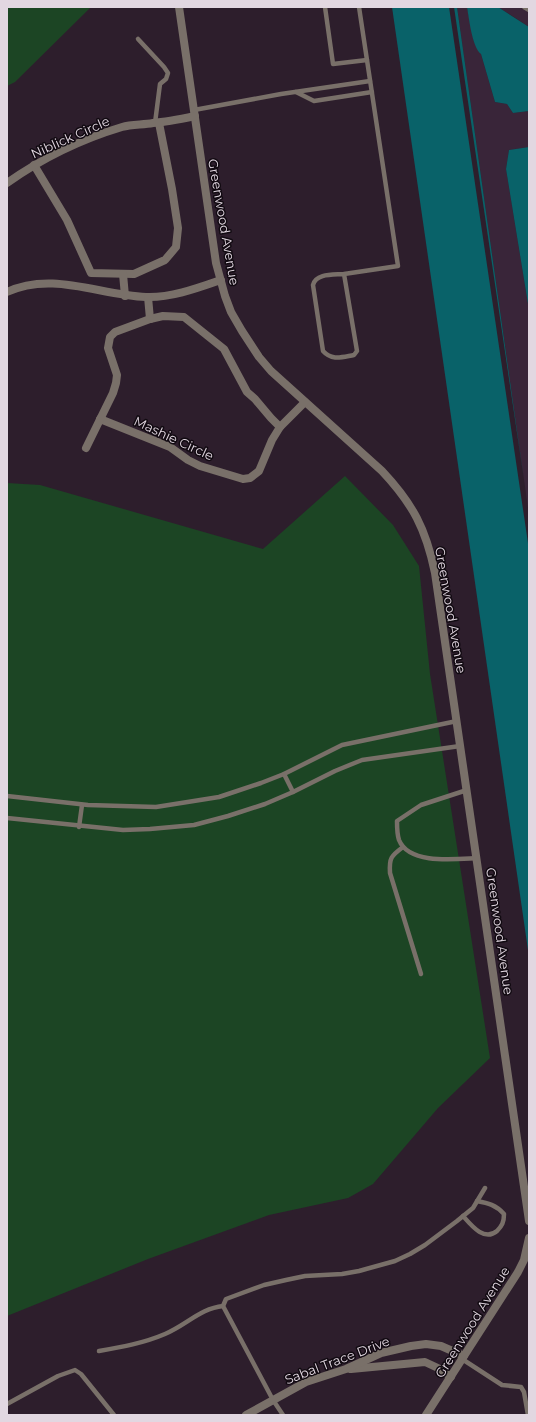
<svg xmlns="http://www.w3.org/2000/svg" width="536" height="1422" font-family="Montserrat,sans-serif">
<rect width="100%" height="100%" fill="#2d1e2c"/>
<g fill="#392539">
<path d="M457 7H467L474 42 481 54 495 102 507 104 513 113 529 111V147L509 150 506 169 529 310V515Z"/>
<path d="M498 7H529V27L514 17Z"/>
</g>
<g fill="#1c4524">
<path d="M7 7H91L15 82 7 86Z"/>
<path d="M345 476 393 525 419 566 430 674 490 1058 438 1108 373 1184 348 1198 269 1215 148 1259 7 1316V483L40 485 263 549Z"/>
</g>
<g fill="#096269">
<path d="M392 7H449L529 550V957Z"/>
<path d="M454 7H457L524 480Z"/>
<path d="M467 7H498L529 27V111L513 113 507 104 495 102 481 54C472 47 469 18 467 7Z"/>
<path d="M529 147V310L506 169 509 150Z"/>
</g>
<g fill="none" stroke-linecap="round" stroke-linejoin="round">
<g stroke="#797069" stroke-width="4.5">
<path d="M325 7 333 64 367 60"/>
<path d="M524 7 529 10"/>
<path d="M138 39 164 67 168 73 166 79 160 84 155 123"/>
<path d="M296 92 314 101 372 92"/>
<path d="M194 110 281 94 370 81"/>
<path d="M344 274C334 275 316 273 313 285L323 351C332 361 342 357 354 355L357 351 344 274 398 266 359 7"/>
<path d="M284 774 293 792"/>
<path d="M467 790 421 805 397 821C397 828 397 834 399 840 409 865 456 859 477 858"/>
<path d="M7 796 88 805 156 807 219 797 261 783 284 774 342 745 457 721"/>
<path d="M7 818 123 830 150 829 194 825 228 816 265 804 293 792 335 771 362 760 460 746"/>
<path d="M79 827 82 805"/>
<path d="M403 847C391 856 389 858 390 873L421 974"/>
<path d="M463 1216C471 1225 484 1242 497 1231 502 1226 504 1222 504 1214 496 1205 488 1203 477 1201"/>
<path d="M99 1351C122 1347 144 1343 165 1334 185 1326 201 1308 223 1306"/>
<path d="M462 1359 502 1385 521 1387 524 1392 528 1415"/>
<path d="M7 1404 58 1376 75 1370 81 1374 114 1415"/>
<path d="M283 1415 273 1400 223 1306 226 1299 264 1285 286 1280 305 1276 342 1274 359 1271 395 1261 410 1254 425 1245 457 1221 473 1208 485 1188"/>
</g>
<g stroke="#797069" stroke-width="8">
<path d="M179 7 216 263 225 296 231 312 242 331 259 357 271 371 382 471C413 504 426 529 435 573L529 1221"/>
<path d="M34 165 67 220 91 273 134 274 165 260 176 247 178 228 172 189 159 123"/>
<path d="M7 183C41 159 82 139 122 127 132 124 143 125 153 123 167 122 181 119 195 116"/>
<path d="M123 274 125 296"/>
<path d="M7 292C52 271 99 295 146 297 171 298 198 288 221 280"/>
<path d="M148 297 150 319"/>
<path d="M100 419 170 447 188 460 200 466 243 479 250 478 259 471 272 440 280 427 305 402"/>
<path d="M86 448 113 393 116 383 117 375 108 348 110 337 115 332 150 319 163 316 184 317 224 349 247 392 255 399 271 418 280 427"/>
<path d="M351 1369 425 1362 440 1369 451 1377"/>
<path d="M246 1415 306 1382 346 1369 381 1353 411 1346 426 1344 441 1346 464 1356"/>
<path d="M426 1415 518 1272 524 1260 529 1238"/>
</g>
</g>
<g text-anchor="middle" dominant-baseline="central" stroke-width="3" stroke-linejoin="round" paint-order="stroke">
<g font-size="13" fill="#e2d7e1" stroke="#110a11">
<text transform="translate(70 137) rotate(-24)">Niblick Circle</text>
<text transform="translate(224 222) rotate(80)">Greenwood Avenue</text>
<text transform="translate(174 438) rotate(25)">Mashie Circle</text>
<text transform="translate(451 610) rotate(80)">Greenwood Avenue</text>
<text transform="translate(500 931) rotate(82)">Greenwood Avenue</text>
<text transform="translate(472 1322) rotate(-58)">Greenwood Avenue</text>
<text transform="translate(337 1360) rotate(-21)">Sabal Trace Drive</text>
</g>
</g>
<rect width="536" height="1422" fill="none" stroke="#e2d7e1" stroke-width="16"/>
</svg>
